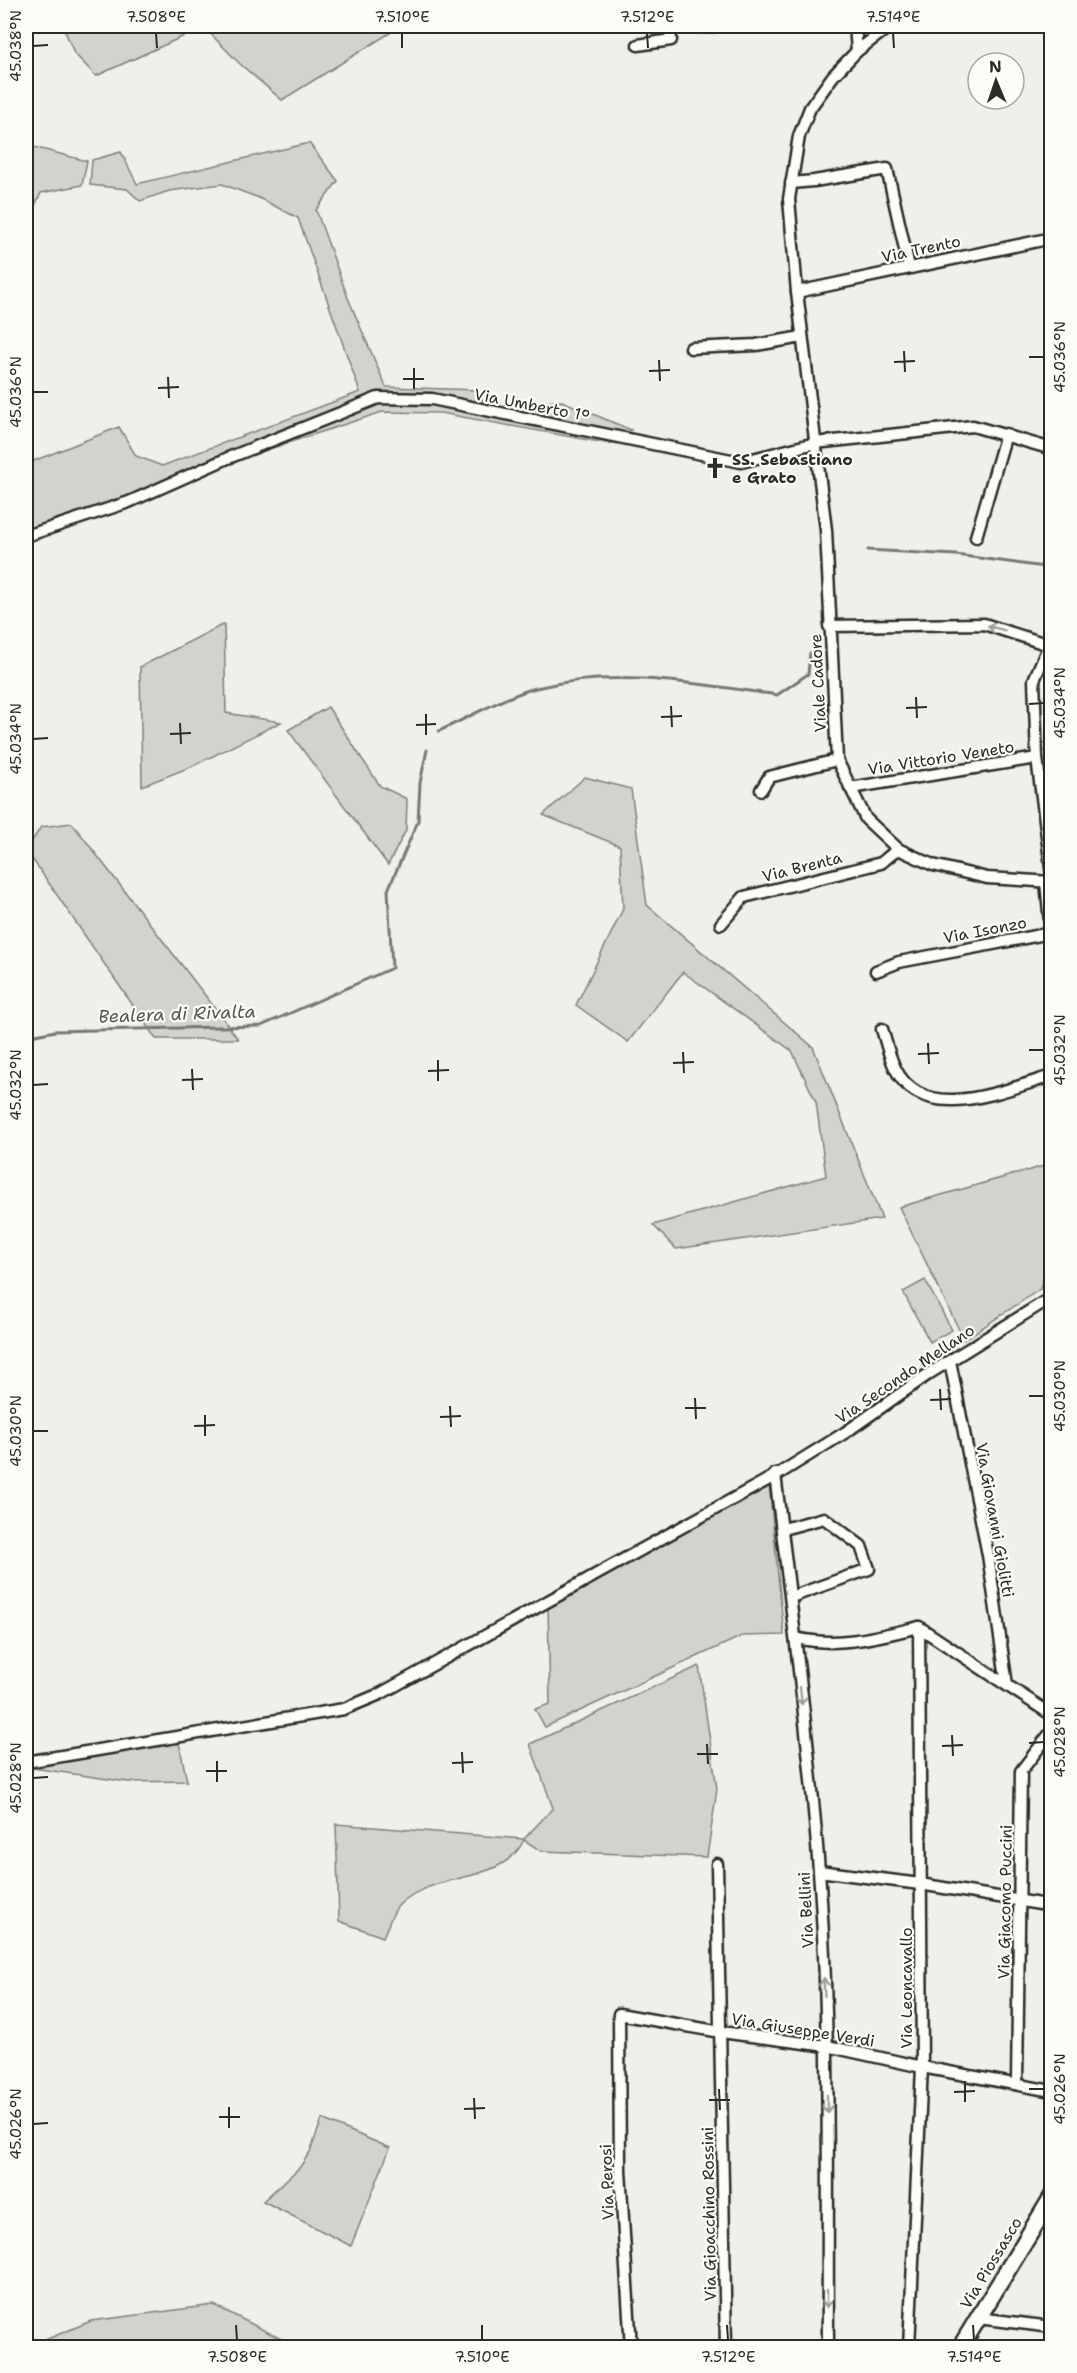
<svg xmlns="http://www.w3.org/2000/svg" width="1077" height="2373" font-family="'Shantell Sans',sans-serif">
<rect width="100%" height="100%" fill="#f0efeb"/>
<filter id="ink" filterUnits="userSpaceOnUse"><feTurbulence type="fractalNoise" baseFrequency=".0167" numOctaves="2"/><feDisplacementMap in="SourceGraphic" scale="12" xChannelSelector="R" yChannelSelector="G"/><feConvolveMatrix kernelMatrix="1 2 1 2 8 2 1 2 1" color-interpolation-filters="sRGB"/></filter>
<g filter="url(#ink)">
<g fill="#d3d2cf" stroke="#7f7e7d" stroke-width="1.5">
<path d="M63 26H388L390 33 282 100 240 64 204 27 96 76 74 53Z"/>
<path d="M682 26H745L709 34 683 33Z"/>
<path d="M309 143 338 181 316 210 348 298 386 387 478 390 486 408 538 414 542 402 562 401 631 430 610 444 441 413 382 412 230 462 139 501 26 543V464L119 427 136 456 162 466 360 392 298 218 259 198 222 184 169 191 140 201 127 189 90 185 92 160 121 152 137 184Z"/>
<path d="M26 145 87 161 82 185 41 193 32 212 26 215Z"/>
<path d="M224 624 226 713 281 722 193 766 142 786 140 667Z"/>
<path d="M328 707 380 786 407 799 406 830 388 865 288 730Z"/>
<path d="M585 777 631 789 647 905 813 1047 882 1219 676 1249 653 1225 826 1176 816 1102 792 1051 683 972 628 1042 576 1005 623 909 620 846 543 815Z"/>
<path d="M72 823 218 1012 238 1039H156L26 850 41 827Z"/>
<path d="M1051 1164V1254L1040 1289 964 1340 899 1207Z"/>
<path d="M925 1280 952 1330 930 1342 903 1292Z"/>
<path d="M769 1484 784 1635 742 1636 545 1727 535 1709 550 1704 548 1606Z"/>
<path d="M699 1666 717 1789 707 1857 541 1851 524 1840C502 1886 436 1870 400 1904 392 1911 388 1927 383 1937L339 1921 336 1824 524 1839 553 1808 530 1744Z"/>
<path d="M179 1743 187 1781 128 1782 26 1767Z"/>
<path d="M322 2119 390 2148 351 2246 263 2201 300 2167 310 2152Z"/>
<path d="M214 2305 297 2347H28L91 2321Z"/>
</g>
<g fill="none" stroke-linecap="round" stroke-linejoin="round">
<g stroke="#777775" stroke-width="3">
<path d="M868 550 956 555 1052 568"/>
<path d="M439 731C467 718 508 695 536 688 615 668 698 684 777 695L808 674 810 653"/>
<path d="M26 1052 31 1036 55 1031 261 1026 392 968 388 890 418 821 420 783 427 750"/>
</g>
<defs>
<g id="street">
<path d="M855 26 857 51"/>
<path d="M890 26 857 51 833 76 810 108 799 136 789 199 797 292 826 530 837 760 866 819 898 849 933 865 987 878 1052 882"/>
<path d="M638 45 671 40 669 26"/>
<path d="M791 183 814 181 887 169 909 267"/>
<path d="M797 292 1052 238"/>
<path d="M691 348 756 345 802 337"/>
<path d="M26 536 129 502 228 458 378 398 432 399 741 462 815 443 973 426 1052 449"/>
<path d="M976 537 1006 434"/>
<path d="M829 626 984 624 1052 646"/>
<path d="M1052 638 1034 680 1037 758 1052 876"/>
<path d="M850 788 1037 758"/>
<path d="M761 790 769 777 837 760"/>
<path d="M721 924 744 897 881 863 898 849"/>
<path d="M876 971 899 962 1051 933 1046 882"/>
<path d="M882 1029C886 1042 889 1056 895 1068 923 1127 1006 1089 1052 1076"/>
<path d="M950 1361 988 1555 1007 1685"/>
<path d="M775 1474C791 1606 809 1738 819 1871 831 2029 827 2189 828 2348"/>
<path d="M783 1529 824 1518 861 1546 869 1569 791 1597"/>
<path d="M796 1638C838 1648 877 1637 919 1627L1052 1715"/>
<path d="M26 1762 344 1709 380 1694 780 1473 846 1432 930 1373 1052 1297"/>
<path d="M717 1864 726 2348"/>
<path d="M819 1871 920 1884 1052 1906"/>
<path d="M1017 2084 1021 1771 1052 1731"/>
<path d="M978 2318 1052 2327"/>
<path d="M631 2348 620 2170 619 2014 721 2032 827 2046 922 2067 1052 2091"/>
<path d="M909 2348 922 2067 919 1627"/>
</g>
<path id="secondary" d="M960 2348 1052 2197"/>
</defs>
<use href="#street" stroke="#2b2b2b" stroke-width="15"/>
<use href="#secondary" stroke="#2b2b2b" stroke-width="20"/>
<use href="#street" stroke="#fdfcf7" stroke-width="10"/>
<use href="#secondary" stroke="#fdfcf7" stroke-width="15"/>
</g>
<defs><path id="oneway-shaft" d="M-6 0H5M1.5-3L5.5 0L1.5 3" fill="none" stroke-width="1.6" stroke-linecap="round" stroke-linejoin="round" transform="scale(1.5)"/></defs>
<g stroke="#9e9e9b">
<use href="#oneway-shaft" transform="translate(996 628) rotate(-165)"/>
<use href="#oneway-shaft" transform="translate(801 1696) rotate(84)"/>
<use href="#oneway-shaft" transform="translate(824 1987) rotate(-93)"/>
<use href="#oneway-shaft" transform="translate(827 2104) rotate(90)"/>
<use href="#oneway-shaft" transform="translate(827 2299) rotate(90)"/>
</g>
</g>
<path fill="none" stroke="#2b2b2b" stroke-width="2" d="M156 33 157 48M402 33V48M647 33 648 48M893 33 894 48M33 46 48 45M904 351 905 372M1029 357H1044M659 360 660 381M894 362 915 361M414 368V389M649 371 670 370M168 377 169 398M403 379H424M158 388 179 387M33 392H48M916 697 917 718M1029 704 1044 703M671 706 672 727M906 708 927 707M426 714V735M661 717 682 716M180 723 181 744M416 725 436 724M170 734 191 733M33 739 48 738M928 1043 929 1064M1029 1050H1044M683 1052 684 1073M918 1054 939 1053M438 1060V1081M673 1063 694 1062M192 1069 193 1090M428 1071 449 1070M182 1080 203 1079M33 1085 48 1084M940 1389 941 1410M1029 1396H1044M695 1398 696 1419M930 1400 951 1399M450 1406 451 1427M685 1408H706M205 1415V1436M440 1417 461 1416M194 1426 215 1425M33 1431H48M952 1735 953 1756M1029 1743 1044 1742M707 1744 708 1764M942 1746 963 1745M462 1752 463 1773M697 1754H718M217 1761V1782M452 1763 473 1762M206 1771H227M33 1778 48 1777M965 2081V2102M719 2089 720 2110M1029 2089H1044M954 2092 975 2091M474 2098 475 2119M709 2100H730M229 2107V2128M464 2109 485 2108M219 2117H240M33 2124 48 2123M236 2325 237 2340M482 2325V2340M727 2325 728 2340M973 2325 974 2340"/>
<defs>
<symbol id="church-bare" viewBox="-9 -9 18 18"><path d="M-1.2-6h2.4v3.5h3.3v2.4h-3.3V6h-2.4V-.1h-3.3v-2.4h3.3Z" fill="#2b2b2b" stroke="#fdfcf7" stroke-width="2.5" paint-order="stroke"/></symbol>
</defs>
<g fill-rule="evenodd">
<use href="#church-bare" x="700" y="453" width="30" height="30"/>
</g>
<g text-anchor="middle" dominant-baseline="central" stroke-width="4.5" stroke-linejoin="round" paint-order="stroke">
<g font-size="16" fill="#2b2b2b" stroke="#fdfcf7">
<text transform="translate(921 249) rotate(-12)">Via Trento</text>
<text transform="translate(532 405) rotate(11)">Via Umberto 1°</text>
<text transform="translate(818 683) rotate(-93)">Viale Cadore</text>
<text transform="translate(941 758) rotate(-9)">Via Vittorio Veneto</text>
<text transform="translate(802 867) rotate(-14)">Via Brenta</text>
<text transform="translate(985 930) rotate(-11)">Via Isonzo</text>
<text transform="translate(905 1374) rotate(-34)">Via Secondo Mellano</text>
<text transform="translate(995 1520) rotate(80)">Via Giovanni Giolitti</text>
<text transform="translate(1005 1902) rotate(-89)">Via Giacomo Puccini</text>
<text transform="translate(806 1910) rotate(-93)">Via Bellini</text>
<text transform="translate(906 1988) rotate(-90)">Via Leoncavallo</text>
<text transform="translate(803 2030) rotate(9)">Via Giuseppe Verdi</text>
<text transform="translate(607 2182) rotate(-92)">Via Perosi</text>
<text transform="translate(709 2214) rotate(-91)">Via Gioacchino Rossini</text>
<text transform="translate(991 2263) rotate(-59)">Via Piossasco</text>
</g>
<g font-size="16" font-weight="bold" fill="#2b2b2b" stroke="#fdfcf7" text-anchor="start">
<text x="732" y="459">SS. Sebastiano<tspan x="732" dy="18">e Grato</tspan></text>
</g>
<g font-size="18" font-style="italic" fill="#575756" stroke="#fdfcf7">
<text transform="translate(177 1014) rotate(-2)">Bealera di Rivalta</text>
</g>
</g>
<rect width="1077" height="2373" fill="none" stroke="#fdfcf7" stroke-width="66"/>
<g transform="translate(996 81) rotate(358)"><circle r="28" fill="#fdfcf7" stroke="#a9a8a5" stroke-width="1.5"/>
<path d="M0-4.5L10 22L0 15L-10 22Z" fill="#2b2b2b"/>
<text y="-9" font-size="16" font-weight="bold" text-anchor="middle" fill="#2b2b2b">N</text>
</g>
<rect x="33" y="33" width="1011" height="2307" fill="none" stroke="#2b2b2b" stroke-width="2"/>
<g font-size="15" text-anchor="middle" fill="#2b2b2b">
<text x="156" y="22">7.508°E</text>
<text x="402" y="22">7.510°E</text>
<text x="647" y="22">7.512°E</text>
<text x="893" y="22">7.514°E</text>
<text transform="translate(16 46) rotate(-90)" y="5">45.038°N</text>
<text transform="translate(1060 357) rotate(-90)" y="5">45.036°N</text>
<text transform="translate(16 392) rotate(-90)" y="5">45.036°N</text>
<text transform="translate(1060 703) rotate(-90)" y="5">45.034°N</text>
<text transform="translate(16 739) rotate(-90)" y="5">45.034°N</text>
<text transform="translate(1060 1050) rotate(-90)" y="5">45.032°N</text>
<text transform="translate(16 1085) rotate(-90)" y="5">45.032°N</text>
<text transform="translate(1060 1396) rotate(-90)" y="5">45.030°N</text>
<text transform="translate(16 1431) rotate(-90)" y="5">45.030°N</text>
<text transform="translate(1060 1742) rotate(-90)" y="5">45.028°N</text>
<text transform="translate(16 1778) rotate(-90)" y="5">45.028°N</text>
<text transform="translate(1060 2089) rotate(-90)" y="5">45.026°N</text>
<text transform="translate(16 2124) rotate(-90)" y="5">45.026°N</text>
<text x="237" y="2362">7.508°E</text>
<text x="482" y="2362">7.510°E</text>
<text x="728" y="2362">7.512°E</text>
<text x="974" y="2362">7.514°E</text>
</g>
</svg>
